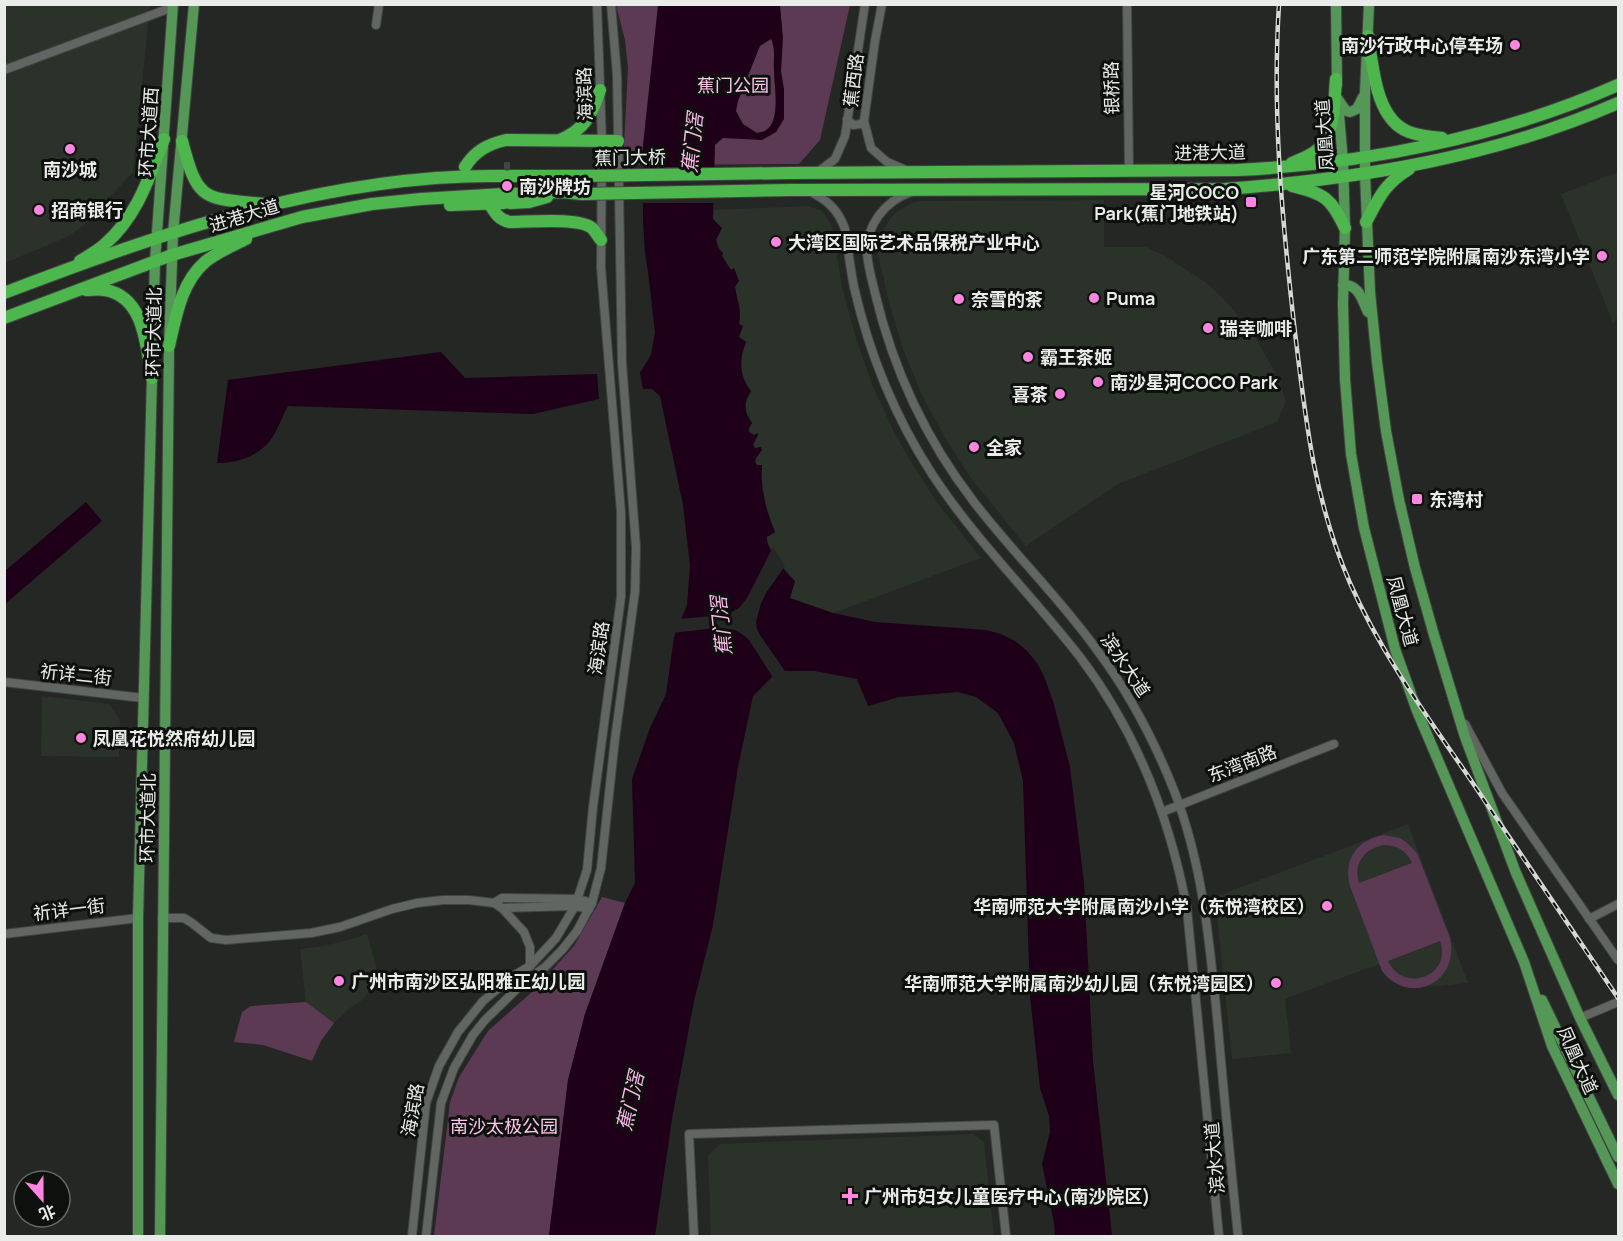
<svg xmlns="http://www.w3.org/2000/svg" width="1623" height="1241" font-family="Manrope,'Noto Sans SC',sans-serif">
<rect width="100%" height="100%" fill="#242724"/>
<g fill="#2a322a">
<path d="M5 5H150L133 172 84 225 69 236 5 263Z"/>
<path d="M1618 172V317L1613 323 1561 194Z"/>
<path d="M1104 200V247H1146L1167 257 1205 282 1222 297 1252 332 1275 372 1286 401 1277 422 1118 484 1026 546 970 477 944 436 921 393 903 349 889 302 878 255 880 237 889 220 895 213 912 203 922 201Z"/>
<path d="M807 206 820 210 825 215 832 226 842 287 856 338 873 387 895 434 908 457 936 501 981 558 833 613 790 598 795 581 784 569 767 543V537L775 532 766 507 761 477 762 465H757L755 462 759 453 758 448H755L753 445 757 433 754 435 749 432V428L752 423 745 410V404L751 391 743 378 740 361 746 342 738 337 740 305 737 298 731 270 722 256 723 253 719 249 716 240 719 233 713 219V210Z"/>
<path d="M42 696 109 704 120 719 119 757 41 756Z"/>
<path d="M1408 824 1468 983 1415 988H1408L1393 982 1387 977 1379 964 1285 999 1291 1053 1232 1059 1215 897Z"/>
<path d="M367 934 376 966 375 976 372 986 367 994 360 1002 350 1008 334 1023 306 1002 300 949 323 946 345 941Z"/>
<path d="M973 1134 984 1142 994 1236H711L708 1155 720 1144Z"/>
</g>
<g fill="#5c3a53" fill-rule="evenodd">
<path d="M616 5H850L820 140 799 164 623 165 628 68 625 40Z"/>
<path d="M1384 835 1400 838 1406 842 1417 853 1450 938C1460 982 1410 1007 1382 971L1350 886C1343 859 1357 840 1384 835ZM1384 845C1397 845 1407 851 1412 863L1359 883C1353 863 1365 848 1384 845ZM1440 941C1453 975 1404 995 1388 961Z"/>
<path d="M602 897 625 903 585 1014 568 1080 549 1236H434L450 1102 459 1077 488 1031 533 991 574 946Z"/>
<path d="M306 1002 334 1023 321 1041 312 1061 263 1045 234 1042 242 1012 251 1006Z"/>
</g>
<g fill="#1e0018" fill-rule="evenodd">
<path d="M658 5H780L783 38 781 71 784 89V119L776 132 762 140 723 138 715 145 713 219 722 228 716 240 719 249 723 253 722 256 731 270 734 268 739 281 735 287C737 300 742 310 739 324L743 326 739 337 746 342C739 359 739 376 751 391 743 403 744 412 752 423L749 428V432L754 435 758 433V435L753 445 755 448 761 447 762 450 756 458 755 462 757 465H762C760 488 766 510 775 532L767 537C766 550 786 572 795 581L790 598 833 613 875 622 986 630 1001 634 1015 641 1027 651 1037 663 1044 676 1053 701 1070 767 1084 883 1093 1061 1112 1236H1055L1054 1223 1042 1164 1050 1132 1049 1116 1040 1088 1030 996 1023 781 1014 743 998 713 976 697 958 692 899 697 868 706 857 679 815 671H778L753 696 738 767 713 925 694 1001 672 1119 655 1236H549L568 1080 585 1014 625 903 635 883 632 779 650 728 666 694 674 637 687 605 690 565 683 505 660 396 652 389H643L640 373 651 355 655 332 648 272 645 253 643 221V145ZM771 39C776 50 773 60 774 71 774 85 781 121 766 130 764 132 760 132 757 133L743 124 736 111 738 101 760 46Z"/>
<path d="M441 352 465 378 597 374 599 399 533 414 288 406C283 415 280 424 275 433 264 454 240 463 217 463L228 380Z"/>
<path d="M86 502 102 521 5 604V571Z"/>
</g>
<g fill="#242724">
<path d="M640 167H717L716 203H640Z"/>
<path d="M773 547 785 566 766 593 761 603 756 622 757 629 760 635 787 674H779L774 679 749 640 743 635 735 630 717 628 672 633 678 619 726 615 739 608 747 598Z"/>
</g>
<g fill="none" stroke-linecap="round" stroke-linejoin="round">
<path stroke="#424542" stroke-width="12" stroke-dasharray="12 6" stroke-linecap="butt" d="M504 168H510"/>
<defs>
<g id="minor">
<path d="M882 4 875 41 864 121 871 148 887 162 906 170"/>
<path d="M1127 4 1129 171"/>
<path d="M376 25 379 4"/>
<path d="M4 70 173 7"/>
<path d="M847 119 853 125 861 124 864 121"/>
<path d="M818 172 835 159 845 136 865 4"/>
<path d="M809 191C827 200 838 209 845 229 848 248 850 267 854 287 869 353 895 417 932 474 975 540 1032 595 1080 657 1136 731 1170 818 1187 909L1219 1236"/>
<path d="M911 192C885 201 866 225 867 253 868 267 872 280 875 293 893 369 927 441 974 502 1013 553 1060 598 1097 650 1130 694 1155 742 1175 793 1204 869 1210 948 1218 1027 1224 1097 1231 1167 1238 1236"/>
<path d="M4 682 143 698"/>
<path d="M1465 724 1502 793 1618 960"/>
<path d="M1162 812 1334 744"/>
<path d="M502 908 524 932 530 947V966"/>
<path d="M589 909 575 906 502 908 494 903 502 898 578 899 592 903"/>
<path d="M162 918H184L192 923 211 938 226 940 311 933 340 927 392 909 417 903 443 900H469L494 903"/>
<path d="M1589 919 1618 904"/>
<path d="M4 934 138 918"/>
<path d="M1580 1018 1618 1002"/>
<path d="M412 1236 426 1103 439 1066 458 1032 483 1001 513 976 530 966 556 938 575 906 587 870 593 807 621 597V512L601 268 602 142 597 4"/>
<path d="M426 1236 441 1103 454 1068 473 1035 485 1020 525 981 545 967 562 950 577 931 592 903 601 868 615 739 635 592 636 547 622 363 617 75 611 4"/>
<path d="M694 1236 689 1134 994 1125 1006 1236"/>
</g>
<g id="major">
<path d="M1336 4 1337 85"/>
<path d="M1369 4 1365 92V174L1370 292 1377 362 1386 431 1399 500 1415 568 1434 635 1465 737 1516 873 1580 1018 1618 1095"/>
<path d="M1337 98 1346 111 1350 112 1357 109 1363 97"/>
<path d="M1338 104 1343 161 1345 228 1343 304 1345 379 1351 454 1364 528 1395 649 1417 711 1524 962 1552 1046 1618 1184"/>
<path d="M1343 285C1359 284 1362 300 1368 312"/>
<path d="M1542 1000 1618 1157"/>
<path d="M138 1236V918L155 261 173 4"/>
<path d="M160 1236 169 346 173 233 194 4"/>
</g>
<g id="highway">
<path d="M1368 36C1373 66 1375 119 1409 132 1420 136 1431 137 1442 138"/>
<path d="M560 140C585 129 592 115 600 90"/>
<path d="M182 141C198 203 204 198 264 204"/>
<path d="M1292 163C1301 159 1310 156 1317 150 1336 134 1334 101 1336 79"/>
<path d="M465 167C475 151 488 144 506 140L618 141"/>
<path d="M790 173 1237 170C1366 164 1500 137 1618 85"/>
<path d="M510 176H580"/>
<path d="M1292 186C1325 194 1331 198 1345 228"/>
<path d="M790 190 1225 189C1359 179 1495 157 1618 103"/>
<path d="M510 194 563 192 582 194"/>
<path d="M489 203C495 213 499 220 510 222 528 222 579 217 592 228 595 231 598 236 601 240"/>
<path d="M510 203 529 202 547 197"/>
<path d="M450 205 504 203"/>
<path d="M1366 222C1379 198 1384 184 1409 169"/>
<path d="M80 261C88 256 97 251 104 245 137 217 149 178 164 139"/>
<path d="M86 290C92 290 99 289 105 290 145 297 146 346 152 378"/>
<path d="M4 293C164 232 331 173 504 176"/>
<path d="M4 318 172 255 302 217 372 204 421 199 504 194"/>
<path d="M169 346C176 316 181 283 205 262 217 252 232 246 246 239"/>
</g>
</defs>
<use href="#minor" stroke="#424542" stroke-width="10"/>
<use href="#major" stroke="#424542" stroke-width="12"/>
<use href="#highway" stroke="#424542" stroke-width="14"/>
<use href="#minor" stroke="#626662" stroke-width="8"/>
<use href="#major" stroke="#559756" stroke-width="10"/>
<use href="#highway" stroke="#4db74e" stroke-width="12"/>
<defs>
<path id="rail" d="M1279 4C1272 112 1282 218 1294 324 1305 415 1313 498 1350 583 1380 651 1424 712 1466 773 1516 848 1567 923 1618 998"/>
</defs>
<use href="#rail" stroke="#d6d8d5" stroke-width="4.5"/>
<use href="#rail" stroke="#0e100e" stroke-width="2" stroke-dasharray="7" stroke-linecap="butt"/>
<defs>
<g id="highway-bridge">
<path d="M580 176 790 173"/>
<path d="M582 194 790 190"/>
</g>
</defs>
<use href="#highway-bridge" stroke="#424542" stroke-width="14" stroke-linecap="butt"/>
<use href="#highway-bridge" stroke="#4db74e" stroke-width="12"/>
</g>
<g fill="#fe86e1" stroke="#0e100e" stroke-width="2">
<circle cx="1515" cy="45" r="6"/>
<circle cx="70" cy="149" r="6"/>
<circle cx="507" cy="186" r="6"/>
<rect x="1245" y="196" width="12" height="12" rx="3"/>
<circle cx="39" cy="210" r="6"/>
<circle cx="776" cy="242" r="6"/>
<circle cx="1602" cy="256" r="6"/>
<circle cx="1094" cy="298" r="6"/>
<circle cx="959" cy="299" r="6"/>
<circle cx="1208" cy="328" r="6"/>
<circle cx="1028" cy="357" r="6"/>
<circle cx="1098" cy="382" r="6"/>
<circle cx="1060" cy="394" r="6"/>
<circle cx="974" cy="447" r="6"/>
<rect x="1411" y="493" width="12" height="12" rx="3"/>
<circle cx="81" cy="738" r="6"/>
<circle cx="1327" cy="906" r="6"/>
<circle cx="339" cy="981" r="6"/>
<circle cx="1276" cy="983" r="6"/>
<path d="M847 1187h6v6h6v6h-6v6h-6v-6h-6v-6h6z"/>
</g>
<g text-anchor="middle" dominant-baseline="central" stroke-width="6" stroke-linejoin="round" paint-order="stroke">
<g font-size="18" font-weight="bold" fill="#eaece9" stroke="#0e100e" text-anchor="start">
<text x="1503" y="45" text-anchor="end">南沙行政中心停车场</text>
<text x="70" y="169" text-anchor="middle">南沙城</text>
<text x="519" y="186">南沙牌坊</text>
<text x="1239" y="192" text-anchor="end">星河COCO<tspan x="1239" dy="21">Park(蕉门地铁站)</tspan></text>
<text x="51" y="210">招商银行</text>
<text x="788" y="242">大湾区国际艺术品保税产业中心</text>
<text x="1590" y="256" text-anchor="end">广东第二师范学院附属南沙东湾小学</text>
<text x="1106" y="298">Puma</text>
<text x="971" y="299">奈雪的茶</text>
<text x="1220" y="328">瑞幸咖啡</text>
<text x="1040" y="357">霸王茶姬</text>
<text x="1110" y="382">南沙星河COCO Park</text>
<text x="1048" y="394" text-anchor="end">喜茶</text>
<text x="986" y="447">全家</text>
<text x="1429" y="499">东湾村</text>
<text x="93" y="738">凤凰花悦然府幼儿园</text>
<text x="1315" y="906" text-anchor="end">华南师范大学附属南沙小学（东悦湾校区）</text>
<text x="351" y="981">广州市南沙区弘阳雅正幼儿园</text>
<text x="1264" y="983" text-anchor="end">华南师范大学附属南沙幼儿园（东悦湾园区）</text>
<text x="864" y="1196">广州市妇女儿童医疗中心(南沙院区)</text>
</g>
<g font-size="18" fill="#eaece9" stroke="#0e100e">
<text transform="translate(853 80) rotate(-83)">蕉西路</text>
<text transform="translate(1111 88) rotate(-91)">银桥路</text>
<text transform="translate(584 94) rotate(-92)">海滨路</text>
<text transform="translate(148 132) rotate(-86)">环市大道西</text>
<text transform="translate(1324 135) rotate(-94)">凤凰大道</text>
<text transform="translate(1210 152) rotate(-1)">进港大道</text>
<text transform="translate(630 157) rotate(-1)">蕉门大桥</text>
<text transform="translate(244 215) rotate(-17)">进港大道</text>
<text transform="translate(153 332) rotate(-89)">环市大道北</text>
<text transform="translate(1403 611) rotate(75)">凤凰大道</text>
<text transform="translate(598 648) rotate(-82)">海滨路</text>
<text transform="translate(1126 665) rotate(56)">滨水大道</text>
<text transform="translate(76 674) rotate(6)">祈详二街</text>
<text transform="translate(1242 763) rotate(-21)">东湾南路</text>
<text transform="translate(147 818) rotate(-89)">环市大道北</text>
<text transform="translate(69 909) rotate(-7)">祈详一街</text>
<text transform="translate(1578 1060) rotate(66)">凤凰大道</text>
<text transform="translate(412 1110) rotate(-80)">海滨路</text>
<text transform="translate(1214 1158) rotate(-95)">滨水大道</text>
</g>
<g font-size="18" fill="#fdc5ec" stroke="#0e100e">
<text x="733" y="85">蕉门公园</text>
<text x="504" y="1126">南沙太极公园</text>
</g>
<g font-size="20" font-style="italic" fill="#fdb8ea" stroke="#0e100e">
<text transform="translate(692 143) rotate(-84)">蕉门滘</text>
<text transform="translate(721 626) rotate(-96)">蕉门滘</text>
<text transform="translate(630 1101) rotate(-77)">蕉门滘</text>
</g>
</g>
<rect width="1623" height="1241" fill="none" stroke="#eaece9" stroke-width="12"/>
<g transform="translate(42 1199) rotate(159)"><circle r="28" fill="#0e100e" stroke="#666866" stroke-width="1.5"/>
<path d="M0-4.5L10 22L0 15L-10 22Z" fill="#fe86e1"/>
<text y="-9" font-size="16" font-weight="bold" text-anchor="middle" fill="#eaece9">北</text>
</g>
</svg>
